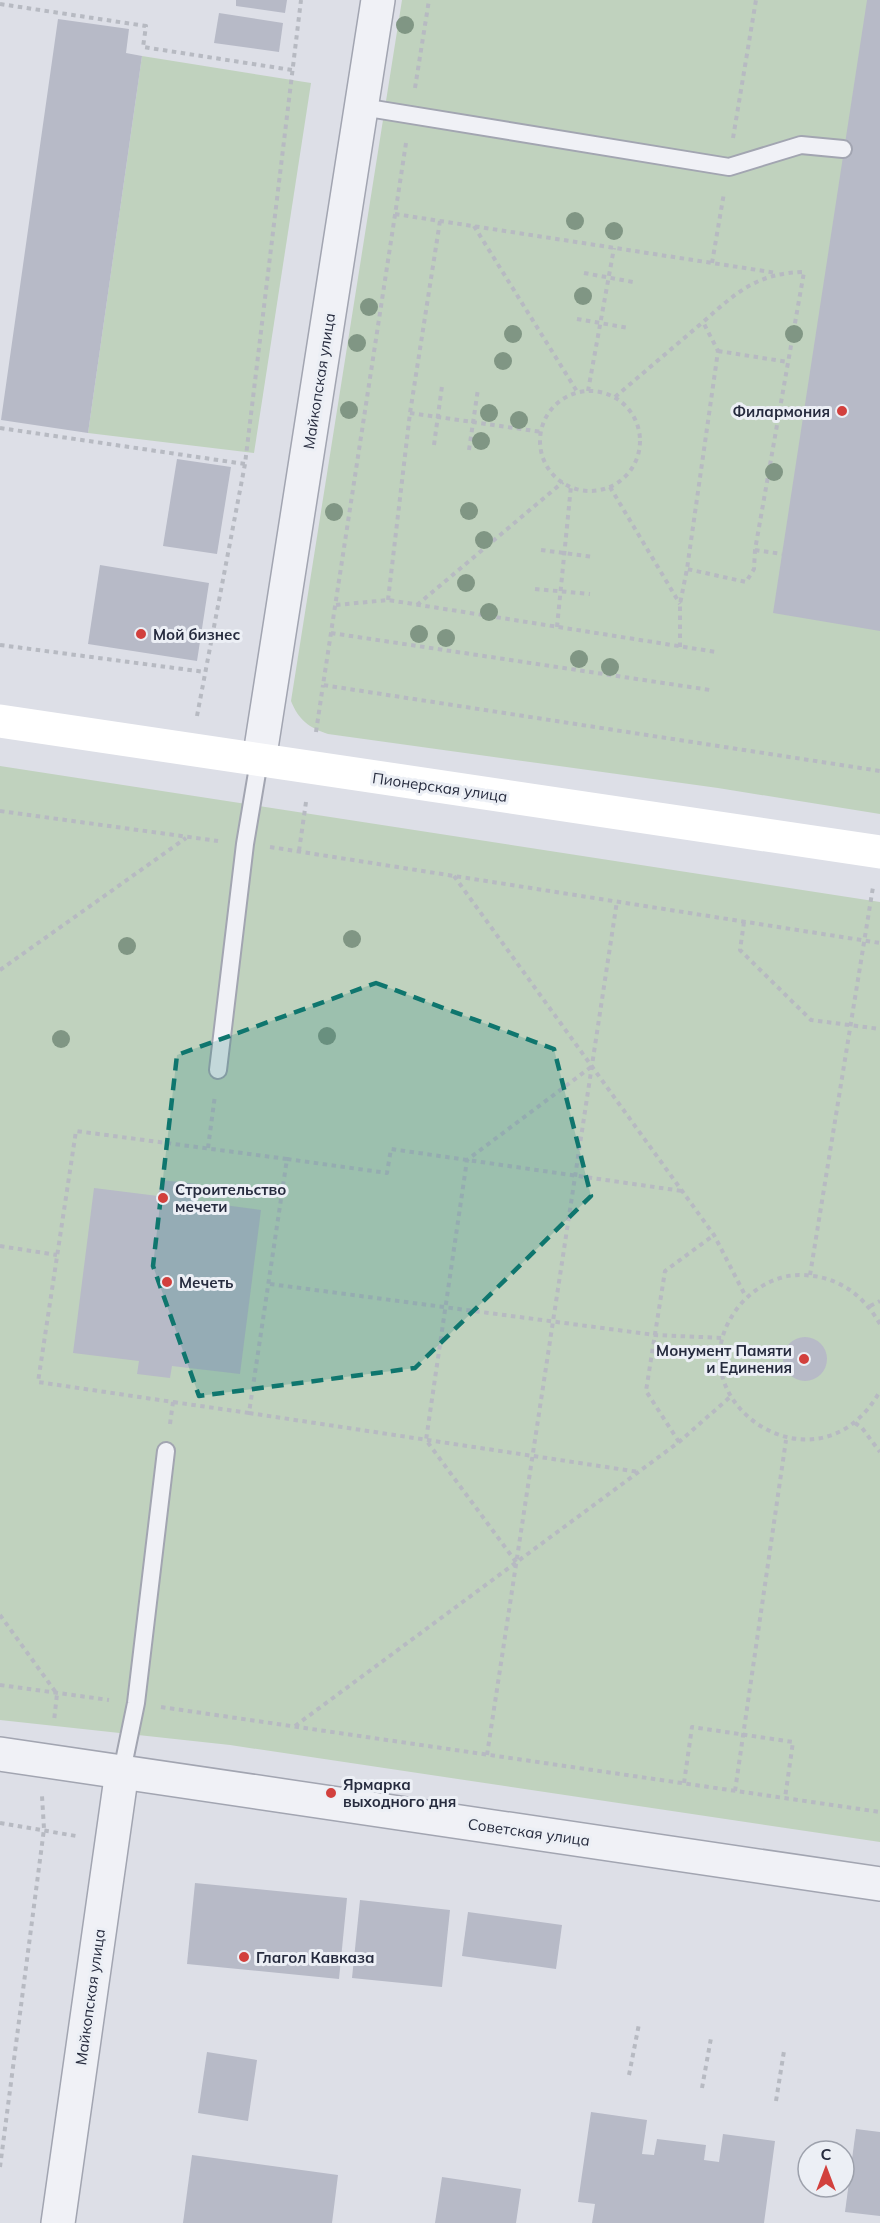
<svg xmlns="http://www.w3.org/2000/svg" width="880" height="2223" font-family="Mulish,sans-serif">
<rect width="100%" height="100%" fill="#dddfe7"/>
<g fill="#c0d2be">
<path d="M402 0H880V814L718 788 328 734C309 728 298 719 291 701Z"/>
<path d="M142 56 311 83 254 453 88 433Z"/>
<path d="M0 766 880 902V1842L230 1745 0 1720Z"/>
</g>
<g fill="#b7bac7">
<path d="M236 0H287L285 13 236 6Z"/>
<path d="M867 0H880V631L773 613Z"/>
<path d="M219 13 283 23 279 52 214 43Z"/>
<path d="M58 19 129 29 126 53 142 56 88 433 1 420Z"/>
<path d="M177 459 231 467 217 554 163 546Z"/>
<path d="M100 565 209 583 197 661 88 644Z"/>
<path d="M161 1180 197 1184 194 1201 261 1210 240 1374 172 1366 170 1378 137 1374 139 1361 73 1353 94 1188 158 1196Z"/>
<circle cx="805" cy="1359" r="22"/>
<path d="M195 1883 347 1898 339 1979 187 1964Z"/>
<path d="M360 1900 450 1910 442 1987 352 1978Z"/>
<path d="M468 1912 562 1925 556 1969 462 1956Z"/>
<path d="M207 2052 257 2060 248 2121 198 2113Z"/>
<path d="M591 2112 647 2120 642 2154 654 2155 657 2139 706 2145 704 2160 719 2162 723 2134 775 2141 764 2223H592L595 2204 578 2202Z"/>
<path d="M856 2129 880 2132V2216L845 2212Z"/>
<path d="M192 2155 338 2175 332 2223H183Z"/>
<path d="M442 2177 521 2189 516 2223H435Z"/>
</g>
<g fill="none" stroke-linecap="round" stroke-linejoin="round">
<defs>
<g id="service">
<path d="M362 107 729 167 801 145 843 149"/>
<path d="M218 1070 245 844 259 761"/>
<path d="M122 1771 136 1703 166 1451"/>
</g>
<g id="minor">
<path d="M259 761 378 0"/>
<path d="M58 2223 122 1771"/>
</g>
<path id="tertiary" d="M0 1754 880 1884"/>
</defs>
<use href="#service" stroke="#a2a5b1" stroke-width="20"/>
<use href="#minor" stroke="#a2a5b1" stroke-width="36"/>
<use href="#tertiary" stroke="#a2a5b1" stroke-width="36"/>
<g stroke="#b7bac2" stroke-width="4" stroke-dasharray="4.5 4.5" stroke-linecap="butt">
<path d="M0 4 146 26 143 47 292 70"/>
<path d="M415 88 429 0"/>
<path d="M733 138 756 0"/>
<path d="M406 143 323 685 880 771"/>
<path d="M395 214 777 273"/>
<path d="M474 226 578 393"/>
<path d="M712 263 724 193"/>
<path d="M584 273 633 282"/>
<path d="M577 319 629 328"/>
<path d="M718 351 788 362"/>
<path d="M588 391 614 248"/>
<circle cx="590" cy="441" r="50"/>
<path d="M615 397 703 322"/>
<path d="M410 413 542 432"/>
<path d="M0 428 245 464"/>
<path d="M434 445 442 386"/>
<path d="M469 450 478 389"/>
<path d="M610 487 680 604"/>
<path d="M541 550 594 557"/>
<path d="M755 550 782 554"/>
<path d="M535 589 590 594"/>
<path d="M388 600 410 413 440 221"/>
<path d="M336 605 388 600 716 652"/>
<path d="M417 605 563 482"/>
<path d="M557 627 571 486"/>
<path d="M331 633 710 690"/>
<path d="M0 645 205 672"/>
<path d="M680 647V604L687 569 718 351 703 322C737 292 757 273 804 272L755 550 754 569 746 582 687 569"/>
<path d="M197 716 245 464 301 0"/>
<path d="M316 732 323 685"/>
<path d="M0 811 218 841"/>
<path d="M270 847 880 943"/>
<path d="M299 851 306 802"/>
<path d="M454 876 714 1235 746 1297"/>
<path d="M744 922 740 950 811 1020 880 1029"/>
<path d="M0 970 186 838"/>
<path d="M208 1148 215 1095"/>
<path d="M287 1159 387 1173 391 1149 682 1191"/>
<path d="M0 1246 57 1255"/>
<path d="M810 1275 873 887"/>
<path d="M270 1284 655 1335 723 1338"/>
<path d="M870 1306 880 1301"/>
<path d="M880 1324C862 1293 836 1275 799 1275 777 1275 754 1288 740 1305 665 1396 817 1504 880 1391"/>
<path d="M249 1413 639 1472"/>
<path d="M855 1423 862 1428 880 1452"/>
<path d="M170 1424 173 1402 38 1382 76 1131 287 1159 249 1413 173 1402"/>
<path d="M679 1442 646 1391 665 1271 714 1235"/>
<path d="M516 1562 426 1440 467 1160 591 1067"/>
<path d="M0 1615 57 1694 54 1721"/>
<path d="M0 1685 109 1700"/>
<path d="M161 1707 880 1812"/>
<path d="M295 1726 679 1442 730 1397"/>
<path d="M487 1755 617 901"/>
<path d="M684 1783 692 1727 793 1742 785 1798"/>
<path d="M735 1791 786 1440"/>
<path d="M0 1823 76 1836"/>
<path d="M629 2075 639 2024"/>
<path d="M702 2088 711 2038"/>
<path d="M776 2101 784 2051"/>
<path d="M0 2167 44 1829 42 1796"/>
</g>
<use href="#service" stroke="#f0f1f6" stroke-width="16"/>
<use href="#minor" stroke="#f0f1f6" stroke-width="33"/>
<use href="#tertiary" stroke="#f0f1f6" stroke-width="33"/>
<path stroke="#fff" stroke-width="33" d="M0 721 880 852"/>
</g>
<g fill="#809684">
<circle cx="405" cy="25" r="9"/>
<circle cx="575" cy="221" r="9"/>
<circle cx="614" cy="231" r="9"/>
<circle cx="583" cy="296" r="9"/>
<circle cx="369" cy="307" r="9"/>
<circle cx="513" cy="334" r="9"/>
<circle cx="794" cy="334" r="9"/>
<circle cx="357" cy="343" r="9"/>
<circle cx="503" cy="361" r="9"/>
<circle cx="349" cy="410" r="9"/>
<circle cx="489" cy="413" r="9"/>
<circle cx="519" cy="420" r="9"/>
<circle cx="481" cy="441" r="9"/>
<circle cx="774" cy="472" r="9"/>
<circle cx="469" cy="511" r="9"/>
<circle cx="334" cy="512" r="9"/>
<circle cx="484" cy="540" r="9"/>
<circle cx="466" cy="583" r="9"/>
<circle cx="489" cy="612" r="9"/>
<circle cx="419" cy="634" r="9"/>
<circle cx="446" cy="638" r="9"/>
<circle cx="579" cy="659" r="9"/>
<circle cx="610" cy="667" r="9"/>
<circle cx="352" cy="939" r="9"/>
<circle cx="127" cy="946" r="9"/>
<circle cx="327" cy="1036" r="9"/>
<circle cx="61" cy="1039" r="9"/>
</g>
<path fill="#0f766e" fill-opacity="0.2" stroke="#0f766e" stroke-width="4.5" stroke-dasharray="12 8" stroke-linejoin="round" d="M376 983 554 1049 591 1196 415 1368 199 1396 153 1266 177 1055Z"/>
<g fill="#d2403d" stroke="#eceff5" stroke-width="2">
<circle cx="842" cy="411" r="6"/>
<circle cx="141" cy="634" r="6"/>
<circle cx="163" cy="1198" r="6"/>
<circle cx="167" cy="1282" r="6"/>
<circle cx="804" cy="1359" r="6"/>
<circle cx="331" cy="1793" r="6"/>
<circle cx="244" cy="1957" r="6"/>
</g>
<g text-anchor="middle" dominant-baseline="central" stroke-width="6" stroke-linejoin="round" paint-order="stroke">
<g font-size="15" fill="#262b3e" stroke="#eceff5">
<text transform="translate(319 381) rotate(-81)">Майкопская улица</text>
<text transform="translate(440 787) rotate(8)">Пионерская улица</text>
<text transform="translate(529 1832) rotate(8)">Советская улица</text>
<text transform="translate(90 1997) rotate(-82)">Майкопская улица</text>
</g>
<g font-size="15" font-weight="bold" fill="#262b3e" stroke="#eceff5" text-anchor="start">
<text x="830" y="411" text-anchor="end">Филармония</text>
<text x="153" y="634">Мой бизнес</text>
<text x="175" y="1189">Строительство<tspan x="175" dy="17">мечети</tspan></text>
<text x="179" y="1282">Мечеть</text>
<text x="792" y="1350" text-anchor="end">Монумент Памяти<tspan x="792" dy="17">и Единения</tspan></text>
<text x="343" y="1784">Ярмарка<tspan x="343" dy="17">выходного дня</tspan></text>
<text x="256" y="1957">Глагол Кавказа</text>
</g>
</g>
<g transform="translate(826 2169)"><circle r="28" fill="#eceff5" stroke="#9da1ac" stroke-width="1.5"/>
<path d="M0-4.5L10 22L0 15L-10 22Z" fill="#d2403d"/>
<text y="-9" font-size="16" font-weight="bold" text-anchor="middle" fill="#262b3e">С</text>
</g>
</svg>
